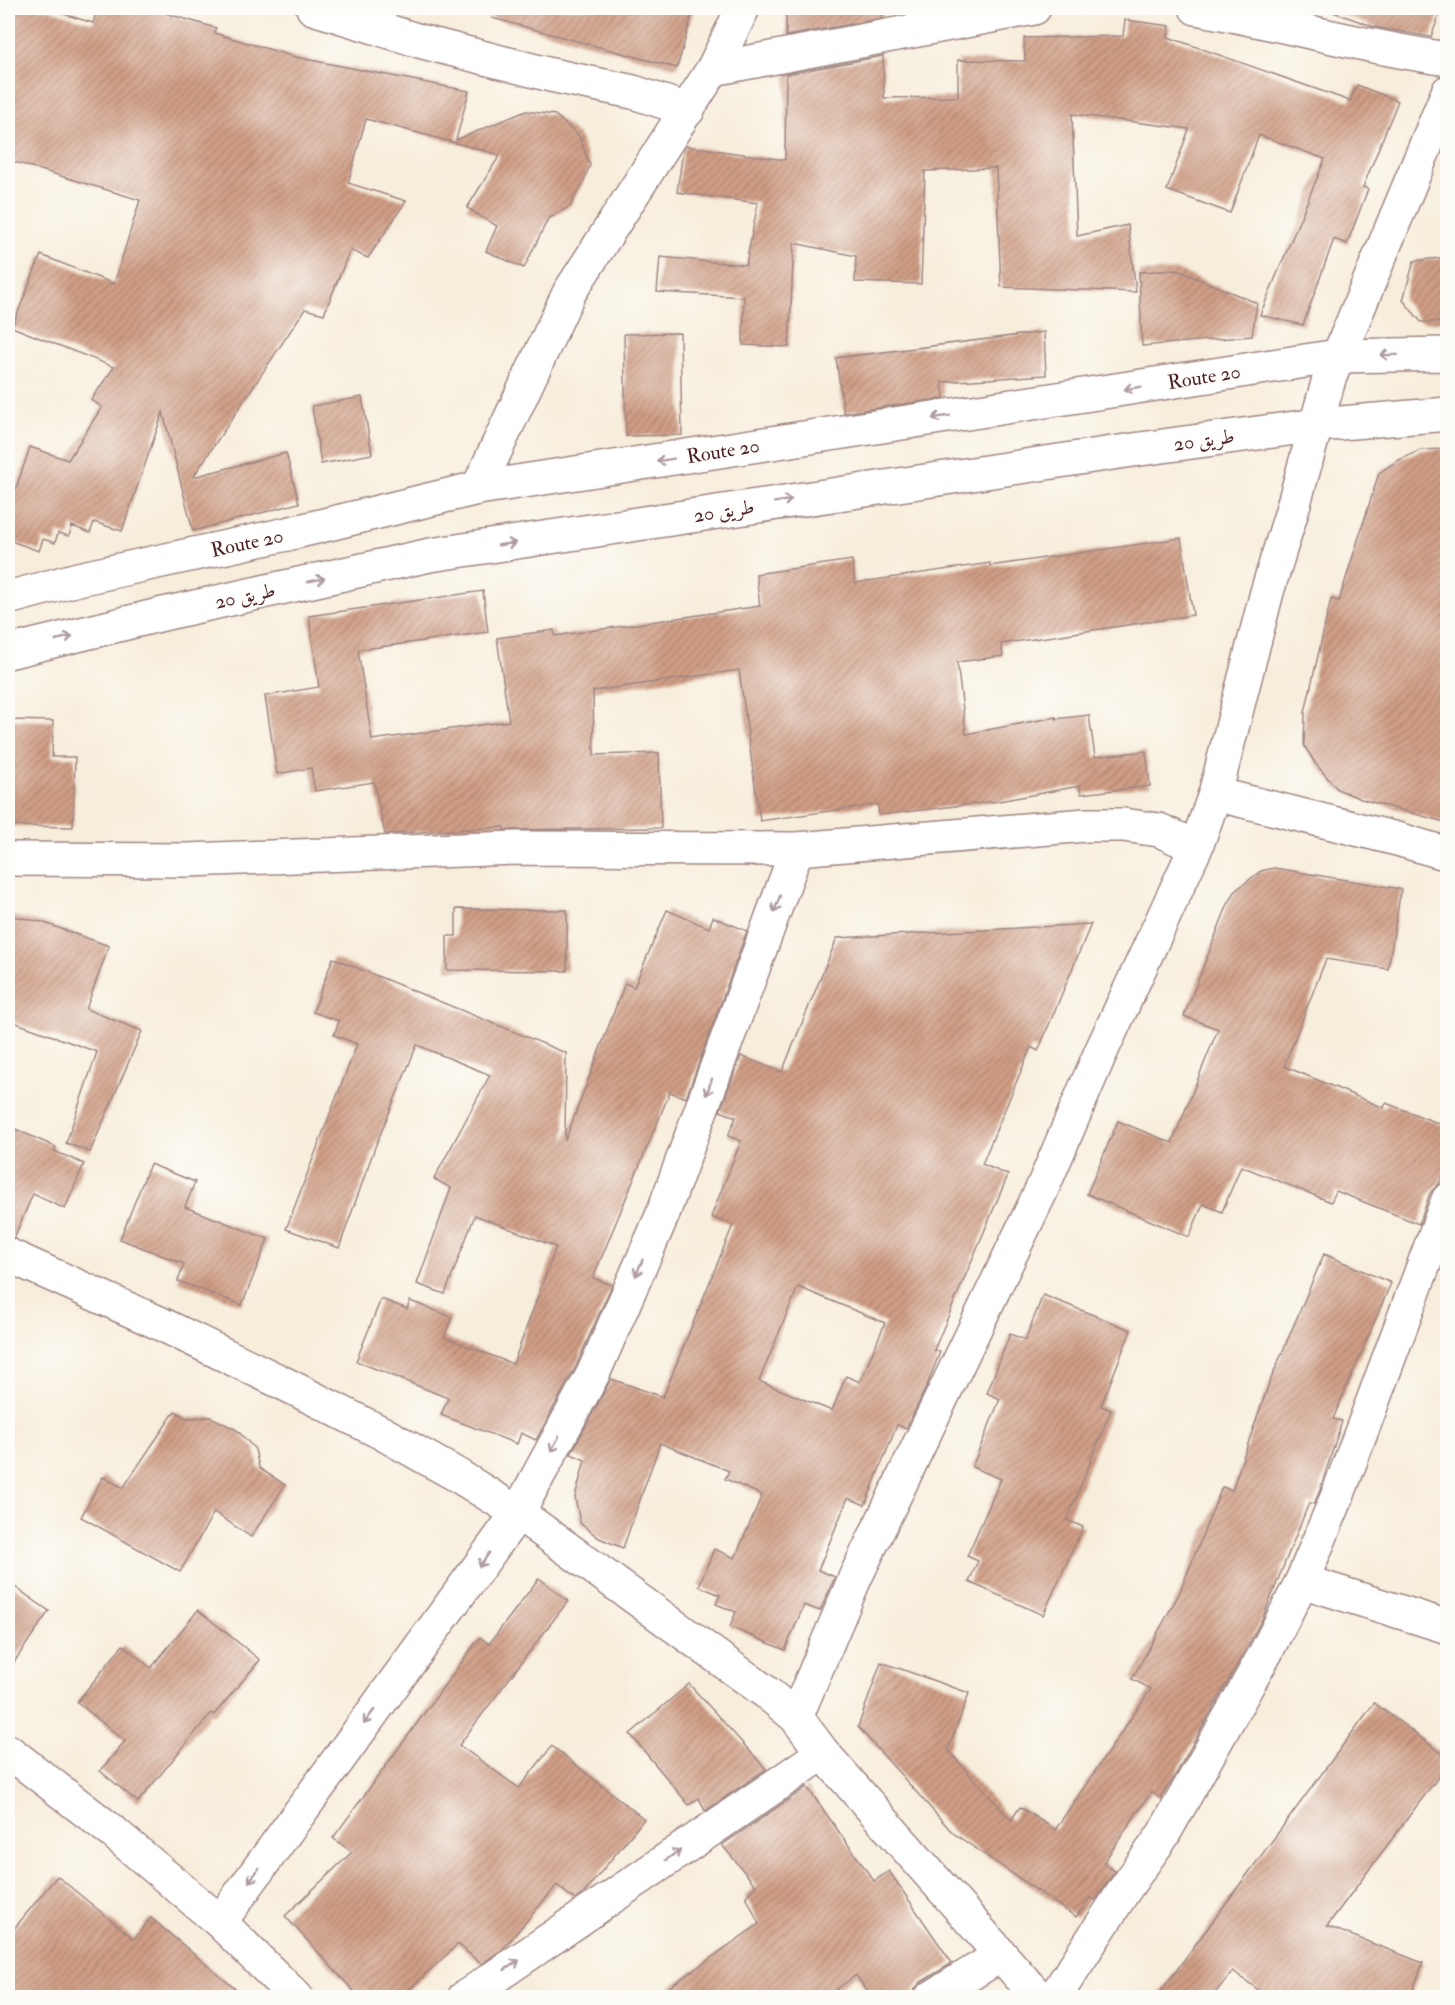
<svg xmlns="http://www.w3.org/2000/svg" width="1455" height="2005" font-family="'IM FELL Double Pica',Amiri,serif">
<defs>
<pattern id="building-hatch" width="6" height="6" patternUnits="userSpaceOnUse" patternTransform="scale(1.5)"><rect width="6" height="6" fill="#d09e85"/><path d="M-1 1l2-2M0 6l6-6M5 7l2-2" fill="none" stroke="#ab806d"/></pattern>
</defs>
<rect width="100%" height="100%" fill="#fdfcf7"/>
<filter id="ink" filterUnits="userSpaceOnUse"><feTurbulence type="fractalNoise" baseFrequency=".0167" numOctaves="2"/><feDisplacementMap in="SourceGraphic" scale="12" xChannelSelector="R" yChannelSelector="G"/><feConvolveMatrix kernelMatrix="1 2 1 2 8 2 1 2 1" color-interpolation-filters="sRGB"/></filter>
<filter id="wash" filterUnits="userSpaceOnUse"><feTurbulence type="fractalNoise" baseFrequency=".008" numOctaves="4" result="noise"/><feDisplacementMap in="SourceGraphic" scale="24" xChannelSelector="R" yChannelSelector="G"/><feGaussianBlur stdDeviation="1.35" result="paint"/><feColorMatrix in="noise" values="0 0 0 0 0 0 0 0 0 0 0 0 0 0 0 0 0 1.4 0 .05"/><feComposite in="paint" operator="in"/></filter>
<g filter="url(#wash)">
<rect width="100%" height="100%" fill="#f7eddb"/>
<g id="blocks">
<g fill="url(#building-hatch)" fill-rule="evenodd">
<path d="M8 8H44L93 23 98 8H148L216 28 214 33 295 57 469 91 456 140 526 111 555 115 579 136 590 165 582 185 570 206 548 219 524 268 486 251 497 226 467 208 500 155 366 119 348 183 406 201 368 258 350 250 324 314 305 309 193 477 286 453 299 503 193 531 163 412 122 531 94 522 90 533 72 526 69 536 58 533 55 543 43 539 39 551 8 540V512L30 447 68 460 102 407 91 400 114 367 12 327 41 255 114 284 140 200 8 160Z"/>
<path d="M494 8H694L677 68 492 18Z"/>
<path d="M786 8H882L883 18 786 36Z"/>
<path d="M1334 8H1442L1431 37 1375 27 1333 12Z"/>
<path d="M1125 20 1170 26 1168 37 1350 101 1357 85 1398 101 1363 187 1368 189 1347 244 1334 239 1303 325 1260 315 1325 159 1259 135 1230 213 1167 190 1189 129 1072 114 1077 236 1128 225 1136 292 1001 287 996 168 925 171 921 284 855 282 856 256 794 243 789 347 743 345 744 297 657 292 660 257 746 265 758 203 677 192 683 151 686 146 785 160 786 74 883 56 884 98 958 97V60L1025 61 1024 38 1123 36Z"/>
<path d="M1448 257V322H1421L1403 300 1414 261Z"/>
<path d="M1177 270 1257 303 1252 336 1142 346 1139 272Z"/>
<path d="M1044 332 1046 375 942 382 944 398 844 413 836 358Z"/>
<path d="M680 333 682 435 626 436 624 334Z"/>
<path d="M362 397 372 454 321 464 312 406Z"/>
<path d="M1448 449V823L1361 799 1337 789 1315 763 1304 745 1305 712 1331 599 1339 601 1379 473 1397 461 1421 450Z"/>
<path d="M1181 538 1193 615 1001 644 1003 656 957 662 966 734 1056 717V719L1089 715 1095 757 1146 751 1150 786 1081 794 1080 786 999 801 879 815 878 804 760 821 739 670 593 691 594 755 659 753 661 828 504 830V827L385 834 374 782 315 791 311 768 277 774 265 696 319 687 309 616 483 591 488 632 358 650 372 740 509 721 497 638 554 630 555 636 760 606 756 574 852 560 855 583 990 563V566Z"/>
<path d="M8 720 53 721 52 757H75L73 827 8 826Z"/>
<path d="M1274 868 1401 889 1388 969 1326 959 1284 1066 1384 1108 1386 1103 1448 1127V1163L1439 1184 1430 1193 1419 1224 1336 1191 1331 1202 1241 1166 1222 1212 1203 1204 1189 1237 1087 1194 1118 1121 1172 1143 1218 1029 1184 1016 1227 906 1236 890 1261 871Z"/>
<path d="M456 909 567 910V971L447 970V936H456Z"/>
<path d="M667 910 709 928 713 917 747 931 686 1098 670 1092 593 1278 612 1285 576 1366 536 1440 521 1433 517 1444 441 1415 448 1398 356 1361 381 1299 407 1309 410 1301 452 1317 444 1337 513 1364 556 1247 475 1215 445 1294 417 1284 451 1188 434 1179 490 1075 417 1045 375 1147 339 1248 286 1229 357 1044 334 1035 339 1021 313 1012 333 958 566 1053 565 1141 625 983 634 987Z"/>
<path d="M8 915 42 922 109 946 86 1009 142 1031 90 1152 66 1143 97 1052 8 1020Z"/>
<path d="M1091 924 1038 1051 1031 1047 982 1164 1008 1175 934 1350 940 1352 926 1388 906 1428 897 1425 865 1505 848 1498 818 1570 835 1577 820 1611 804 1605 785 1650 730 1627 736 1612 716 1604 720 1595 699 1586 714 1549 735 1558 762 1495 725 1479 729 1471 660 1443 623 1548 599 1538 580 1523 575 1497 585 1460 571 1454 611 1379 663 1397 733 1225 711 1217 741 1141 728 1136 736 1117 720 1111 741 1056 782 1072 837 938ZM798 1287 885 1323 860 1382 846 1376 832 1411 759 1381Z"/>
<path d="M8 1126 56 1147 54 1151 84 1164 65 1209 33 1194 14 1238 8 1236Z"/>
<path d="M150 1164 195 1182 185 1207 268 1239 242 1305 178 1281 184 1264 120 1239Z"/>
<path d="M1324 1254 1391 1283 1333 1419 1342 1421 1320 1490 1314 1504 1309 1503 1263 1617 1248 1645 1173 1779 1160 1798 1151 1792 1103 1863 1115 1871 1095 1900 1090 1897 1076 1917 953 1833 858 1727 881 1662 969 1693 948 1750 1011 1820 1020 1807 1055 1830 1151 1689 1132 1679 1179 1594 1222 1487 1232 1490 1268 1386Z"/>
<path d="M1043 1295 1131 1330 1101 1406 1111 1410 1067 1520 1083 1527 1043 1615 969 1582 978 1561 967 1556 1001 1479 972 1467 1000 1399 987 1393 1010 1334 1025 1340Z"/>
<path d="M175 1411 186 1418 211 1417 237 1430 255 1449 259 1468 285 1485 251 1537 214 1512 180 1572 81 1517 103 1477 123 1488Z"/>
<path d="M539 1578 568 1601 459 1745 519 1788 552 1746 644 1819 584 1893 575 1900 557 1885 502 1950 481 1964 458 1944 400 1998H360L285 1916 352 1852 333 1838 480 1637 489 1644Z"/>
<path d="M8 1582 49 1611 8 1671Z"/>
<path d="M198 1610 260 1660 214 1715 211 1713 138 1802 100 1771 125 1741 77 1702 123 1645 151 1668Z"/>
<path d="M689 1684 766 1769 705 1811 699 1798 689 1805 630 1734Z"/>
<path d="M1374 1703 1448 1758V1764L1327 1926 1423 1963 1410 1998H1269L1233 1971 1211 1998H1156Z"/>
<path d="M807 1787 874 1881 889 1871 952 1963 921 1982 915 1989 912 1998H872L856 1975 825 1998H654L759 1924 746 1896 756 1886 722 1845Z"/>
<path d="M57 1876 134 1939 151 1918 246 1998H8V1936Z"/>
</g>
</g>
</g>
<g filter="url(#ink)">
<use href="#blocks" fill-opacity="0" stroke="#a08683" stroke-width="1.5"/>
<g fill="none" stroke-linecap="round" stroke-linejoin="round">
<defs>
<g id="street">
<path d="M313 8 423 42 551 75 633 92 688 110"/>
<path d="M1196 8C1280 23 1362 47 1448 59"/>
<path d="M713 69 1034 8"/>
<path d="M478 488 569 293 713 69 743 8"/>
<path d="M8 859 187 860 516 848 797 849 1086 825H1123L1159 830 1196 847"/>
<path d="M8 1255 159 1323 289 1386 382 1433 457 1475 518 1513 767 1693 796 1717 823 1753 1039 1998"/>
<path d="M1302 1581 1448 1627"/>
<path d="M796 1717 855 1578 1042 1189 1100 1054 1196 847 1215 794"/>
<path d="M8 1751 113 1832 220 1922 297 1998"/>
<path d="M220 1922 518 1513 593 1374 662 1216 797 849"/>
<path d="M464 1998 823 1753"/>
<path d="M931 1998 1001 1955"/>
<path d="M1054 1998 1125 1889 1163 1835 1265 1654 1302 1581 1337 1497 1448 1200"/>
</g>
<g id="secondary">
<path d="M1448 92 1329 379 1291 514 1267 592 1215 794 1397 839 1448 854"/>
<path d="M8 598 78 579 287 534 478 488 1338 356 1448 354"/>
<path d="M8 652 163 614 430 555 1126 451 1317 425 1448 414"/>
</g>
</defs>
<use href="#street" stroke="#a08683" stroke-width="36"/>
<use href="#secondary" stroke="#a08683" stroke-width="36"/>
<use href="#street" stroke="#fff" stroke-width="33"/>
<use href="#secondary" stroke="#fff" stroke-width="33"/>
</g>
<defs><path id="oneway-shaft" d="M-6 0H5M1.5-3L5.5 0L1.5 3" fill="none" stroke-width="1.6" stroke-linecap="round" stroke-linejoin="round" transform="scale(1.5)"/></defs>
<g stroke="#ae9aa0">
<use href="#oneway-shaft" transform="translate(1389 355) rotate(179)"/>
<use href="#oneway-shaft" transform="translate(1133 388) rotate(171)"/>
<use href="#oneway-shaft" transform="translate(941 417) rotate(171)"/>
<use href="#oneway-shaft" transform="translate(665 460) rotate(171)"/>
<use href="#oneway-shaft" transform="translate(783 501) rotate(-9)"/>
<use href="#oneway-shaft" transform="translate(507 544) rotate(-8)"/>
<use href="#oneway-shaft" transform="translate(316 580) rotate(-12)"/>
<use href="#oneway-shaft" transform="translate(64 638) rotate(-14)"/>
<use href="#oneway-shaft" transform="translate(777 904) rotate(110)"/>
<use href="#oneway-shaft" transform="translate(709 1087) rotate(110)"/>
<use href="#oneway-shaft" transform="translate(639 1268) rotate(113)"/>
<use href="#oneway-shaft" transform="translate(555 1444) rotate(118)"/>
<use href="#oneway-shaft" transform="translate(484 1560) rotate(126)"/>
<use href="#oneway-shaft" transform="translate(369 1717) rotate(126)"/>
<use href="#oneway-shaft" transform="translate(673 1855) rotate(-34)"/>
<use href="#oneway-shaft" transform="translate(254 1875) rotate(126)"/>
<use href="#oneway-shaft" transform="translate(512 1965) rotate(-34)"/>
</g>
</g>
<g text-anchor="middle" dominant-baseline="central" stroke-width="4.5" stroke-linejoin="round" paint-order="stroke">
<g font-size="20" fill="#4a1f2b" stroke="#fdfcf7">
<text transform="translate(1204 377) rotate(-9)">Route 20</text>
<text transform="translate(1204 440) rotate(-8)">طريق 20</text>
<text transform="translate(723 451) rotate(-9)">Route 20</text>
<text transform="translate(724 511) rotate(-9)">طريق 20</text>
<text transform="translate(247 543) rotate(-12)">Route 20</text>
<text transform="translate(245 596) rotate(-12)">طريق 20</text>
</g>
</g>
<rect width="1455" height="2005" fill="none" stroke="#fdfcf7" stroke-width="30"/>
</svg>
